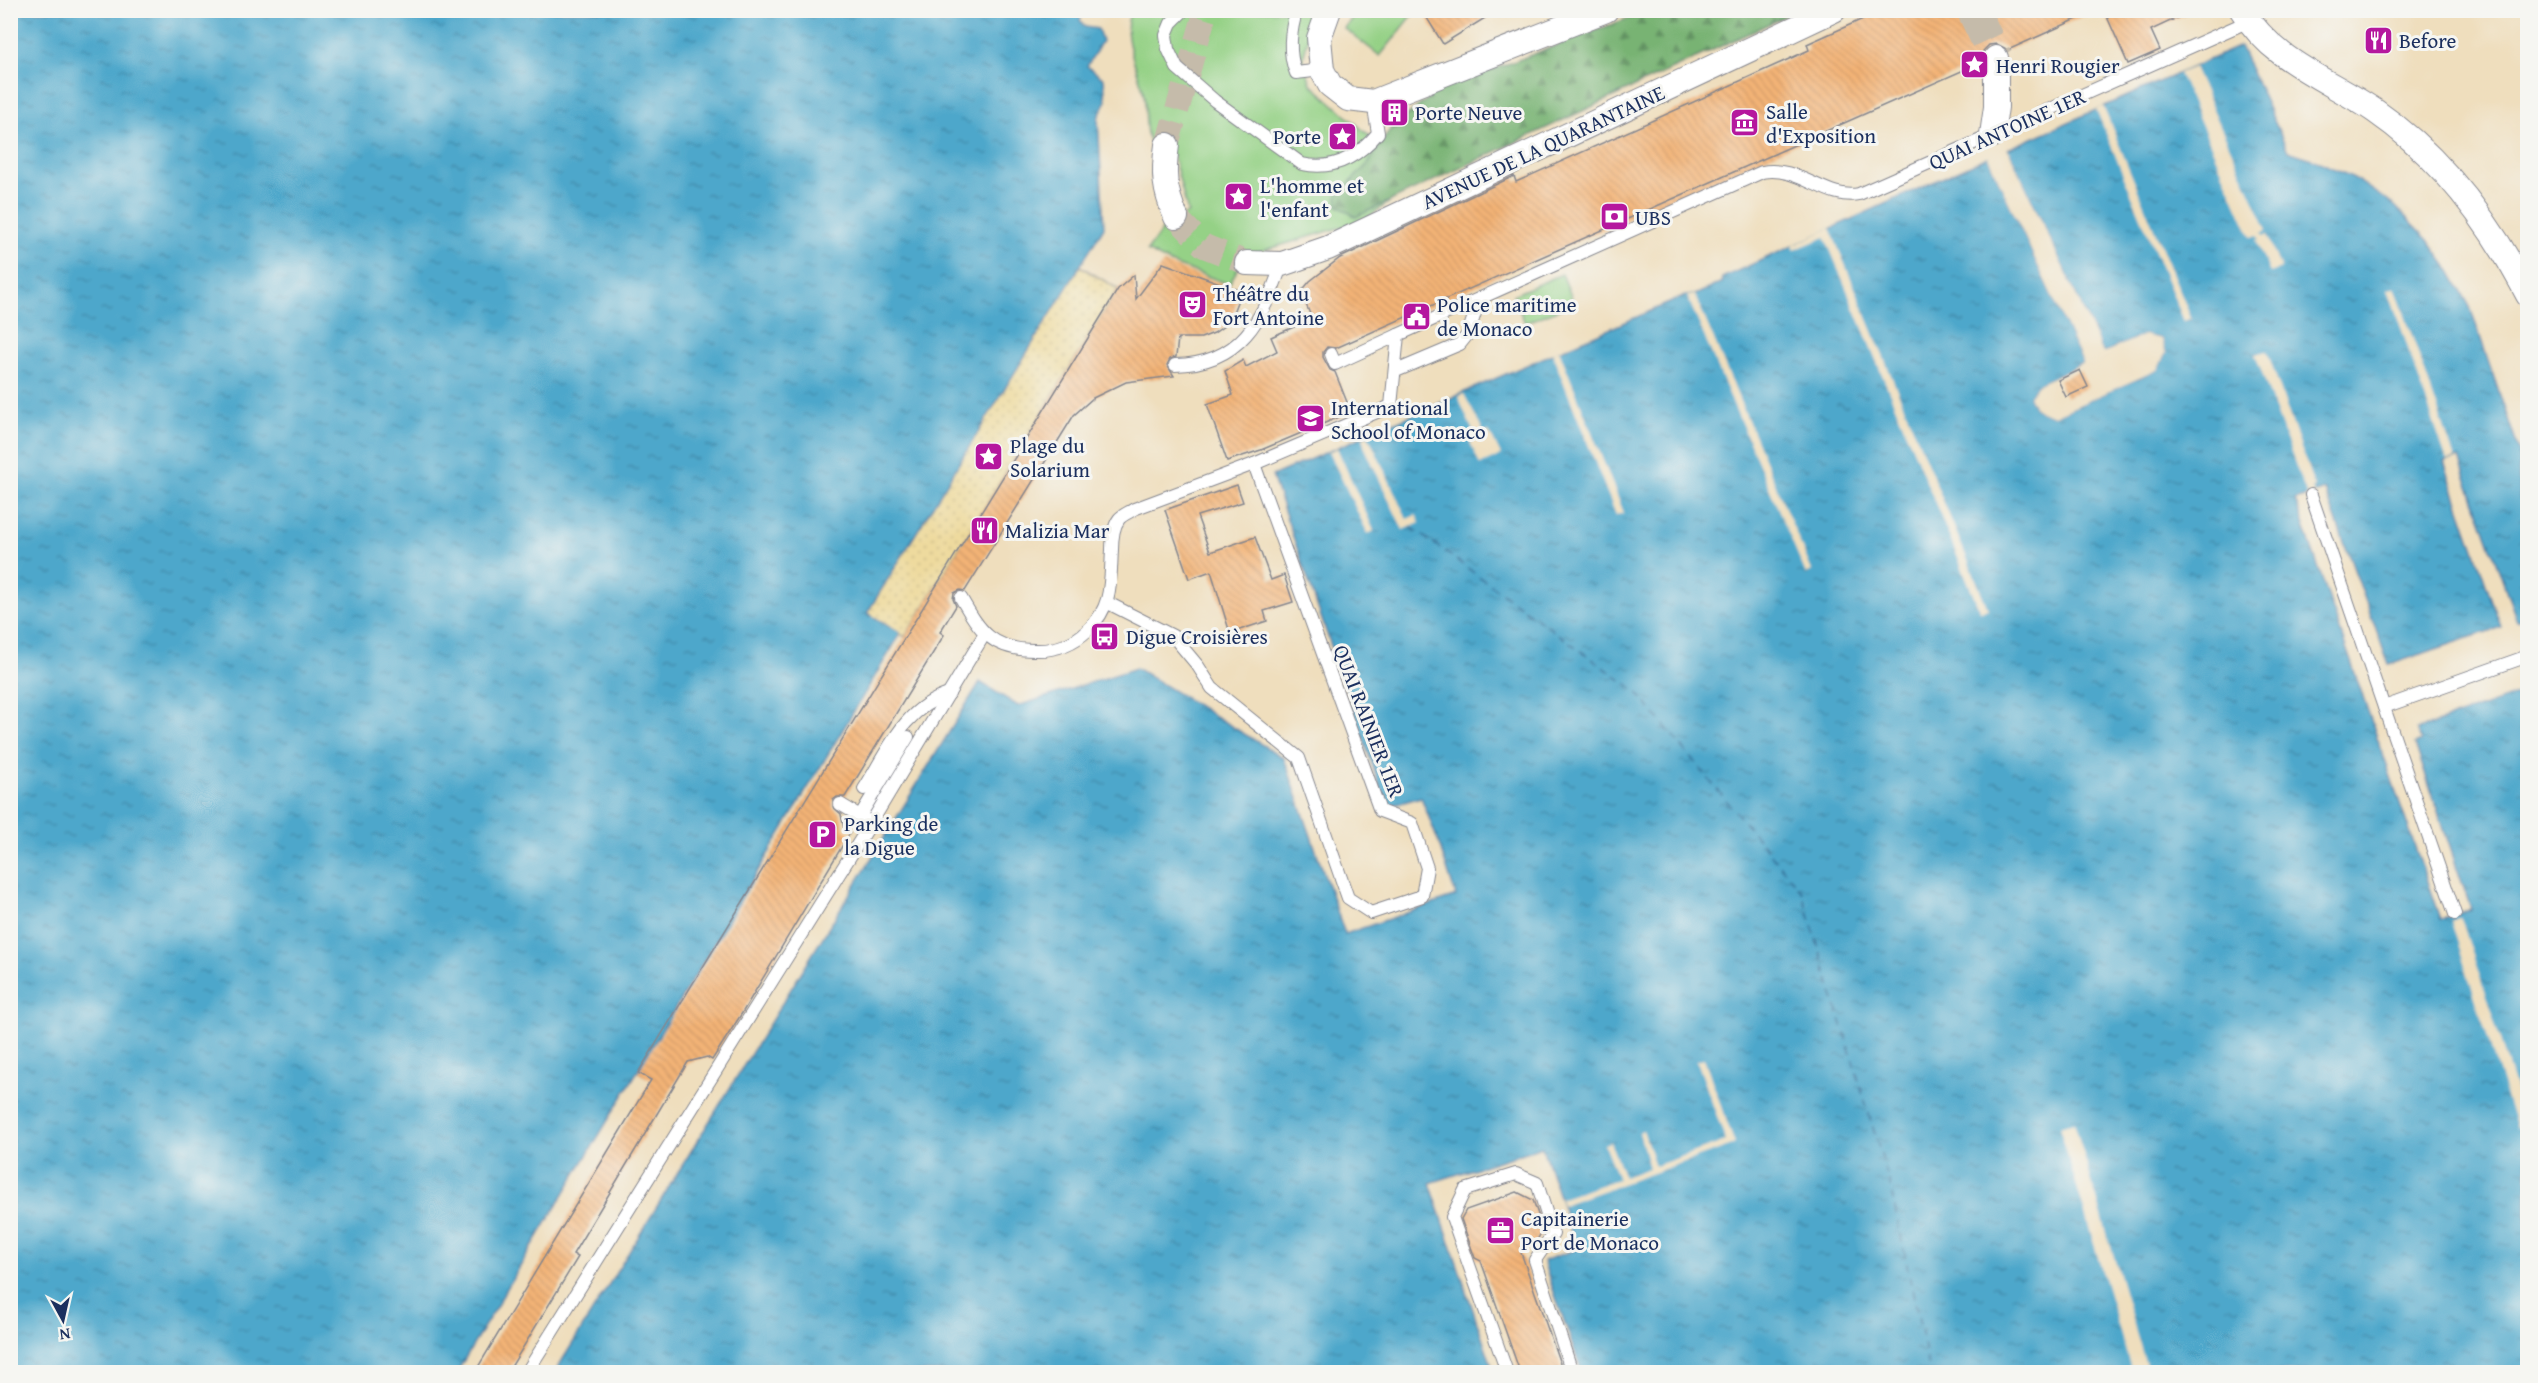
<svg xmlns="http://www.w3.org/2000/svg" width="2538" height="1383" font-family="'Gentium Book Plus',serif">
<defs>
<pattern id="forest-firs" width="22" height="20" patternUnits="userSpaceOnUse" patternTransform="scale(1.5)"><rect width="22" height="20" fill="#78b373"/><path d="M5 1l3.5 6h-7zM16 11l3.5 6h-7z" fill="#629262"/></pattern>
<pattern id="sand-dots" width="8" height="8" patternUnits="userSpaceOnUse" patternTransform="scale(1.5)"><rect width="8" height="8" fill="#eeda9e"/><path d="M2 2h.1M6 6h.1" fill="none" stroke="#ccbb8a" stroke-width="1.8" stroke-linecap="round"/></pattern>
<pattern id="water-ripples" width="26" height="14" patternUnits="userSpaceOnUse" patternTransform="scale(1.5)"><rect width="26" height="14" fill="#4ea7cb"/><path d="M2 4q2-2 4 0t4 0M15 11q2-2 4 0t4 0" fill="none" stroke="#4088a8"/></pattern>
<pattern id="building-back-hatch" width="6" height="6" patternUnits="userSpaceOnUse" patternTransform="scale(1.5)"><rect width="6" height="6" fill="#f3b376"/><path d="M-1 5l2 2M0 0l6 6M5-1l2 2" fill="none" stroke="#d09a68"/></pattern>
</defs>
<rect width="100%" height="100%" fill="#f6f6f2"/>
<filter id="ink" filterUnits="userSpaceOnUse"><feTurbulence type="fractalNoise" baseFrequency=".0167" numOctaves="2"/><feDisplacementMap in="SourceGraphic" scale="12" xChannelSelector="R" yChannelSelector="G"/><feConvolveMatrix kernelMatrix="1 2 1 2 8 2 1 2 1" color-interpolation-filters="sRGB"/></filter>
<filter id="wash" filterUnits="userSpaceOnUse"><feTurbulence type="fractalNoise" baseFrequency=".008" numOctaves="4" result="noise"/><feDisplacementMap in="SourceGraphic" scale="24" xChannelSelector="R" yChannelSelector="G"/><feGaussianBlur stdDeviation="1.35" result="paint"/><feColorMatrix in="noise" values="0 0 0 0 0 0 0 0 0 0 0 0 0 0 0 0 0 1.4 0 .05"/><feComposite in="paint" operator="in"/></filter>
<g filter="url(#wash)">
<rect width="100%" height="100%" fill="#efdebd"/>
<g fill="#95d186" stroke="#588072" stroke-width="1.5">
<path d="M1133 10 1315 11 1303 58 1311 84 1420 181 1362 221 1245 256 1229 284 1170 263 1147 251 1164 227 1188 213 1173 155 1156 152C1140 133 1149 114 1143 91 1139 71 1117 29 1133 10Z"/>
<path d="M1358 11V10L1416 11 1380 56 1344 28Z"/>
<path d="M1562 274 1574 303 1525 323 1513 295Z"/>
</g>
<path fill="url(#forest-firs)" stroke="#4a7168" stroke-width="1.5" d="M1647 11H1796L1356 217 1338 206 1337 195 1368 164 1391 128 1439 90Z"/>
<path fill="url(#sand-dots)" stroke="#84847e" stroke-width="1.5" d="M1080 266 1118 289 905 637 867 613Z"/>
<g fill="url(#water-ripples)" stroke="#346b94" stroke-width="1.5">
<path d="M1084 11 1080 20 1085 27 1098 29 1102 41 1087 66 1104 79 1106 102 1098 118 1104 227 867 613 900 632 898 638C752 884 603 1127 457 1372H11V11Z"/>
<path d="M2240 46 2288 151 2315 160 2354 178 2395 206 2428 240 2450 271 2470 307 2519 451V494L2528 519 2527 617 2517 621 2459 458 2444 462 2501 627 2389 665 2325 490 2295 500 2440 919 2471 909 2415 744 2421 741 2417 730 2525 692 2527 700V1370L2519 1372H1582L1543 1261 1577 1249 1542 1147 1430 1183 1494 1372H555L980 682 1018 706 1136 668 1284 758 1345 934 1456 896 1438 841 1421 797 1387 807 1272 476 1685 296 1695 295 1723 282 1722 278 1988 157 2083 363 2038 384 2029 396 2035 409 2054 416 2157 370 2166 353 2161 339 2144 335 2103 353 2008 149Z"/>
</g>
<g fill="#efdebd">
<path d="M2194 67 2267 230 2262 233 2264 236 2267 235 2281 269 2270 273 2256 240 2259 239 2257 235 2251 237 2179 73Z"/>
<path d="M2103 106 2191 318 2184 321 2096 109Z"/>
<path d="M2008 149 2103 353 2144 335 2161 339 2166 353 2157 370 2054 416 2035 409 2029 396 2038 384 2083 363 1988 157 1990 156 2086 362 2084 366 2040 386 2032 396 2037 407 2053 413 2155 368 2163 353 2159 342 2144 338 2104 356 2101 355 2005 150Z"/>
<path d="M1830 228 1988 609 1980 611 1825 237 1794 250 1792 246Z"/>
<path d="M2395 287 2455 459 2447 461 2388 290Z"/>
<path d="M1695 295 1812 571 1806 574 1687 296Z"/>
<path d="M1559 350 1624 513 1616 515 1552 353Z"/>
<path d="M2267 351 2315 488 2312 489 2314 494 2307 496 2255 354Z"/>
<path d="M1464 394 1484 433 1489 431 1501 455 1480 465 1470 442 1476 438 1461 404 1459 396Z"/>
<path d="M1368 435 1407 519 1416 515 1420 523 1403 530 1364 446 1363 437Z"/>
<path d="M1337 448 1374 531 1368 534 1329 452Z"/>
<path d="M2459 918H2461L2527 1124 2516 1128 2451 921Z"/>
<path d="M1704 1059 1735 1144 1562 1205 1560 1199 1618 1179 1604 1144 1610 1142 1624 1177 1649 1168 1639 1132 1643 1130 1655 1166 1726 1141 1697 1061Z"/>
<path d="M2074 1122 2148 1372H2132L2059 1126Z"/>
</g>
<g fill="none" stroke-linecap="round" stroke-linejoin="round">
<path stroke="#2d5984" stroke-width="1.5" stroke-dasharray="8 6" stroke-linecap="butt" d="M1411 527 1635 690 1802 892 1889 1181 1930 1372"/>
</g>
<g id="blocks">
<g fill="url(#building-back-hatch)">
<path d="M1422 10H1498L1443 44Z"/>
<path d="M1883 10H2097L2008 50 1997 44 1989 45 1983 51 1982 62 1336 348 1327 347 1323 352V357L1330 370 1335 372 1351 412 1261 450 1227 461 1207 404 1233 395 1225 371 1243 360 1246 367 1277 351 1271 337 1312 319 1301 292 1310 281 1340 258 1514 176 1516 182 1809 50 1807 44Z"/>
<path d="M2104 10H2194L2151 30 2160 50 2128 64Z"/>
<path d="M1163 263 1237 289V302L1232 315 1224 326 1214 333 1201 338H1178L1176 357 1170 359 1167 365 1174 376 1126 382 1093 398 1074 415 965 591 960 590 954 593 953 599 956 606 940 632 944 635 845 797H837L833 800V807L841 814 844 829 850 833 742 1013 712 1060 707 1057 688 1062 573 1254 578 1257 508 1372H475L651 1080 638 1073 1118 289 1134 275 1136 299Z"/>
<path d="M2080 370 2088 387 2066 397 2058 380Z"/>
<path d="M1237 485 1243 502 1197 516 1210 552 1255 537 1271 580 1284 575 1293 602 1264 611 1267 621 1230 633 1211 571 1189 579 1165 510Z"/>
<path d="M1517 1192 1533 1200 1543 1229 1535 1244 1520 1250 1563 1372H1520L1481 1261 1475 1258 1461 1219 1466 1210Z"/>
</g>
</g>
</g>
<g filter="url(#ink)">
<use href="#blocks" fill-opacity="0" stroke="#85868e" stroke-width="1.5"/>
<g fill="none" stroke-linecap="round" stroke-linejoin="round">
<g stroke="#c5bbaa" stroke-width="24" stroke-dasharray="24 12" stroke-linecap="butt">
<path d="M1167 145 1206 10"/>
<path d="M1176 217 1204 246 1247 263"/>
</g>
<path stroke="#c5bbaa" stroke-width="33" stroke-dasharray="33 16" stroke-linecap="butt" d="M1973 10 1996 58"/>
<defs>
<g id="service">
<path d="M1184 10 1171 23 1166 35 1168 49 1177 68 1215 101 1302 164C1333 171 1358 157 1378 133L1373 102"/>
<path d="M1297 10C1290 30 1288 54 1296 73L1322 70"/>
<path d="M1331 354 1335 364 1398 335"/>
<path d="M1175 365C1241 364 1262 320 1282 264"/>
<path d="M1396 371 1460 344 1468 334 1480 298"/>
<path d="M2311 495 2455 914"/>
<path d="M961 598C980 631 992 650 1034 650 1054 651 1073 644 1088 630 1113 606 1110 582 1112 550 1112 541 1113 527 1119 519 1122 515 1130 512 1134 509L1254 464 1391 406 1398 335 1762 172C1797 164 1827 201 1859 194L2249 21"/>
<path d="M1108 603 1173 636 1198 666 1212 688 1299 758 1348 898 1371 913 1422 896 1427 868 1412 823 1380 811 1254 464"/>
<path d="M2384 707 2528 656"/>
<path d="M864 789C888 751 903 708 949 694"/>
<path d="M840 804 865 819"/>
<path d="M860 816 908 737"/>
<path d="M527 1372 871 823 984 635"/>
<path d="M1507 1372 1452 1217 1465 1190 1516 1174 1537 1183 1553 1234 1535 1260 1572 1372"/>
</g>
<g id="minor">
<path d="M1329 10 1319 38 1322 70 1330 85 1348 99 1373 102 1606 10"/>
<path d="M2242 10C2273 62 2328 79 2375 111 2442 157 2491 224 2528 295"/>
<path d="M1992 135 1996 107V58"/>
<path d="M1167 145C1163 174 1164 189 1176 217"/>
<path d="M1247 263 1282 264 1328 248 1834 10"/>
</g>
</defs>
<use href="#service" stroke="#85868e" stroke-width="14"/>
<use href="#minor" stroke="#85868e" stroke-width="26"/>
<use href="#service" stroke="#fff" stroke-width="12"/>
<use href="#minor" stroke="#fff" stroke-width="24"/>
</g>
</g>
<defs>
<symbol id="restaurant-square" viewBox="-11 -11 22 22"><rect x="-9" y="-9" width="18" height="18" rx="4" fill="#b5179e" stroke="#f6f6f2"/><path d="M-5-6h1v4h1v-4h1v4h1v-4h1v5L-1.5 .5V6h-2V.5L-5-1ZM5-6V6H3V1.5H1.5Q1.5-4 5-6Z" fill="#fff"/></symbol>
<symbol id="sight-square" viewBox="-11 -11 22 22"><rect x="-9" y="-9" width="18" height="18" rx="4" fill="#b5179e" stroke="#f6f6f2"/><path d="M0-6L1.8-2.2L6-1.7L2.9 1.2L3.7 5.4L0 3.3L-3.7 5.4L-2.9 1.2L-6-1.7L-1.8-2.2Z" fill="#fff"/></symbol>
<symbol id="building-square" viewBox="-11 -11 22 22"><rect x="-9" y="-9" width="18" height="18" rx="4" fill="#b5179e" stroke="#f6f6f2"/><path d="M-4-6H4V6H1V3H-1V6H-4ZM-2.5-4.3h1.7v1.8h-1.7ZM.8-4.3h1.7v1.8H.8ZM-2.5-1h1.7V.8h-1.7ZM.8-1h1.7V.8H.8Z" fill="#fff"/></symbol>
<symbol id="museum-square" viewBox="-11 -11 22 22"><rect x="-9" y="-9" width="18" height="18" rx="4" fill="#b5179e" stroke="#f6f6f2"/><path d="M0-6L6-3V-2H-6V-3ZM-5-1h2V3h-2ZM-1-1h2V3h-2ZM3-1h2V3H3ZM-6 4H6V6H-6Z" fill="#fff"/></symbol>
<symbol id="bank-square" viewBox="-11 -11 22 22"><rect x="-9" y="-9" width="18" height="18" rx="4" fill="#b5179e" stroke="#f6f6f2"/><path d="M-6-4H6V4H-6ZM0-2.3a2.3 2.3 0 1 0 0 4.6a2.3 2.3 0 1 0 0-4.6Z" fill="#fff"/></symbol>
<symbol id="theatre-square" viewBox="-11 -11 22 22"><rect x="-9" y="-9" width="18" height="18" rx="4" fill="#b5179e" stroke="#f6f6f2"/><path d="M-5-5.5Q0-4 5-5.5V0Q5 5 0 6Q-5 5-5 0ZM-3.3-2.5H-1v1.5H-3.3ZM1-2.5H3.3v1.5H1ZM-2.8 1Q0 5.5 2.8 1Z" fill="#fff"/></symbol>
<symbol id="civic-square" viewBox="-11 -11 22 22"><rect x="-9" y="-9" width="18" height="18" rx="4" fill="#b5179e" stroke="#f6f6f2"/><path d="M-.6-6.5H3V-4.5H.6V-3L4-1V1h2V6H-6V1h2V-1L-.6-3ZM-1.2 2.5V6h2.4V2.5Z" fill="#fff"/></symbol>
<symbol id="school-square" viewBox="-11 -11 22 22"><rect x="-9" y="-9" width="18" height="18" rx="4" fill="#b5179e" stroke="#f6f6f2"/><path d="M0-5L7-2L0 1L-7-2ZM-4 1L0 2.5L4 1V4Q0 6-4 4Z" fill="#fff"/></symbol>
<symbol id="bus-square" viewBox="-11 -11 22 22"><rect x="-9" y="-9" width="18" height="18" rx="4" fill="#b5179e" stroke="#f6f6f2"/><path d="M-5-6H5V4H4V6H2V4H-2V6H-4V4H-5ZM-3.5-4V0h7V-4ZM-3.5 1.2v1.5H-2V1.2ZM2 1.2v1.5H3.5V1.2Z" fill="#fff"/></symbol>
<symbol id="parking-square" viewBox="-11 -11 22 22"><rect x="-9" y="-9" width="18" height="18" rx="4" fill="#b5179e" stroke="#f6f6f2"/><path d="M-3.5-5.5H1a3.5 3.5 0 0 1 0 7H-1V5.5H-3.5ZM-1-3.4V-.6H.8a1.4 1.4 0 0 0 0-2.8Z" fill="#fff"/></symbol>
<symbol id="office-square" viewBox="-11 -11 22 22"><rect x="-9" y="-9" width="18" height="18" rx="4" fill="#b5179e" stroke="#f6f6f2"/><path d="M-6-3h4V-5.5h4V-3h4V5H-6ZM-1-4.5V-3h2v-1.5ZM-6 0V1H6V0Z" fill="#fff"/></symbol>
</defs>
<g fill-rule="evenodd">
<use href="#restaurant-square" x="2362" y="24" width="33" height="33"/>
<use href="#sight-square" x="1958" y="48" width="33" height="33"/>
<use href="#building-square" x="1378" y="96" width="33" height="33"/>
<use href="#museum-square" x="1728" y="106" width="33" height="33"/>
<use href="#sight-square" x="1326" y="120" width="33" height="33"/>
<use href="#sight-square" x="1222" y="180" width="33" height="33"/>
<use href="#bank-square" x="1598" y="200" width="33" height="33"/>
<use href="#theatre-square" x="1176" y="288" width="33" height="33"/>
<use href="#civic-square" x="1400" y="300" width="33" height="33"/>
<use href="#school-square" x="1294" y="402" width="33" height="33"/>
<use href="#sight-square" x="972" y="440" width="33" height="33"/>
<use href="#restaurant-square" x="968" y="514" width="33" height="33"/>
<use href="#bus-square" x="1088" y="620" width="33" height="33"/>
<use href="#parking-square" x="806" y="818" width="33" height="33"/>
<use href="#office-square" x="1484" y="1214" width="33" height="33"/>
</g>
<g text-anchor="middle" dominant-baseline="central" stroke-width="6" stroke-linejoin="round" paint-order="stroke">
<g font-size="21" fill="#1b2f5e" stroke="#f6f6f2" text-anchor="start">
<text x="2399" y="40">Before</text>
<text x="1996" y="65">Henri Rougier</text>
<text x="1766" y="111">Salle<tspan x="1766" dy="24">d'Exposition</tspan></text>
<text x="1415" y="112">Porte Neuve</text>
<text x="1321" y="136" text-anchor="end">Porte</text>
<text x="1260" y="185">L'homme et<tspan x="1260" dy="24">l'enfant</tspan></text>
<text x="1635" y="217">UBS</text>
<text x="1213" y="293">Théâtre du<tspan x="1213" dy="24">Fort Antoine</tspan></text>
<text x="1437" y="304">Police maritime<tspan x="1437" dy="24">de Monaco</tspan></text>
<text x="1331" y="407">International<tspan x="1331" dy="24">School of Monaco</tspan></text>
<text x="1010" y="445">Plage du<tspan x="1010" dy="24">Solarium</tspan></text>
<text x="1005" y="530">Malizia Mar</text>
<text x="1126" y="636">Digue Croisières</text>
<text x="844" y="823">Parking de<tspan x="844" dy="24">la Digue</tspan></text>
<text x="1521" y="1218">Capitainerie<tspan x="1521" dy="24">Port de Monaco</tspan></text>
</g>
<g font-size="21" fill="#1b2f5e" stroke="#f6f6f2">
<text transform="translate(2007 129) rotate(-24)">QUAI ANTOINE 1ER</text>
<text transform="translate(1543 147) rotate(-25)">AVENUE DE LA QUARANTAINE</text>
<text transform="translate(1369 721) rotate(69)">QUAI RAINIER 1ER</text>
</g>
</g>
<rect width="2538" height="1383" fill="none" stroke="#f6f6f2" stroke-width="36"/>
<g transform="translate(63 1320) rotate(172)" stroke="#f6f6f2" stroke-width="4.5" paint-order="stroke">
<path d="M0-4.5L10 22L0 15L-10 22Z" fill="#1b2f5e"/>
<text y="-9" font-size="16" font-weight="bold" text-anchor="middle" fill="#1b2f5e">N</text>
</g>
</svg>
